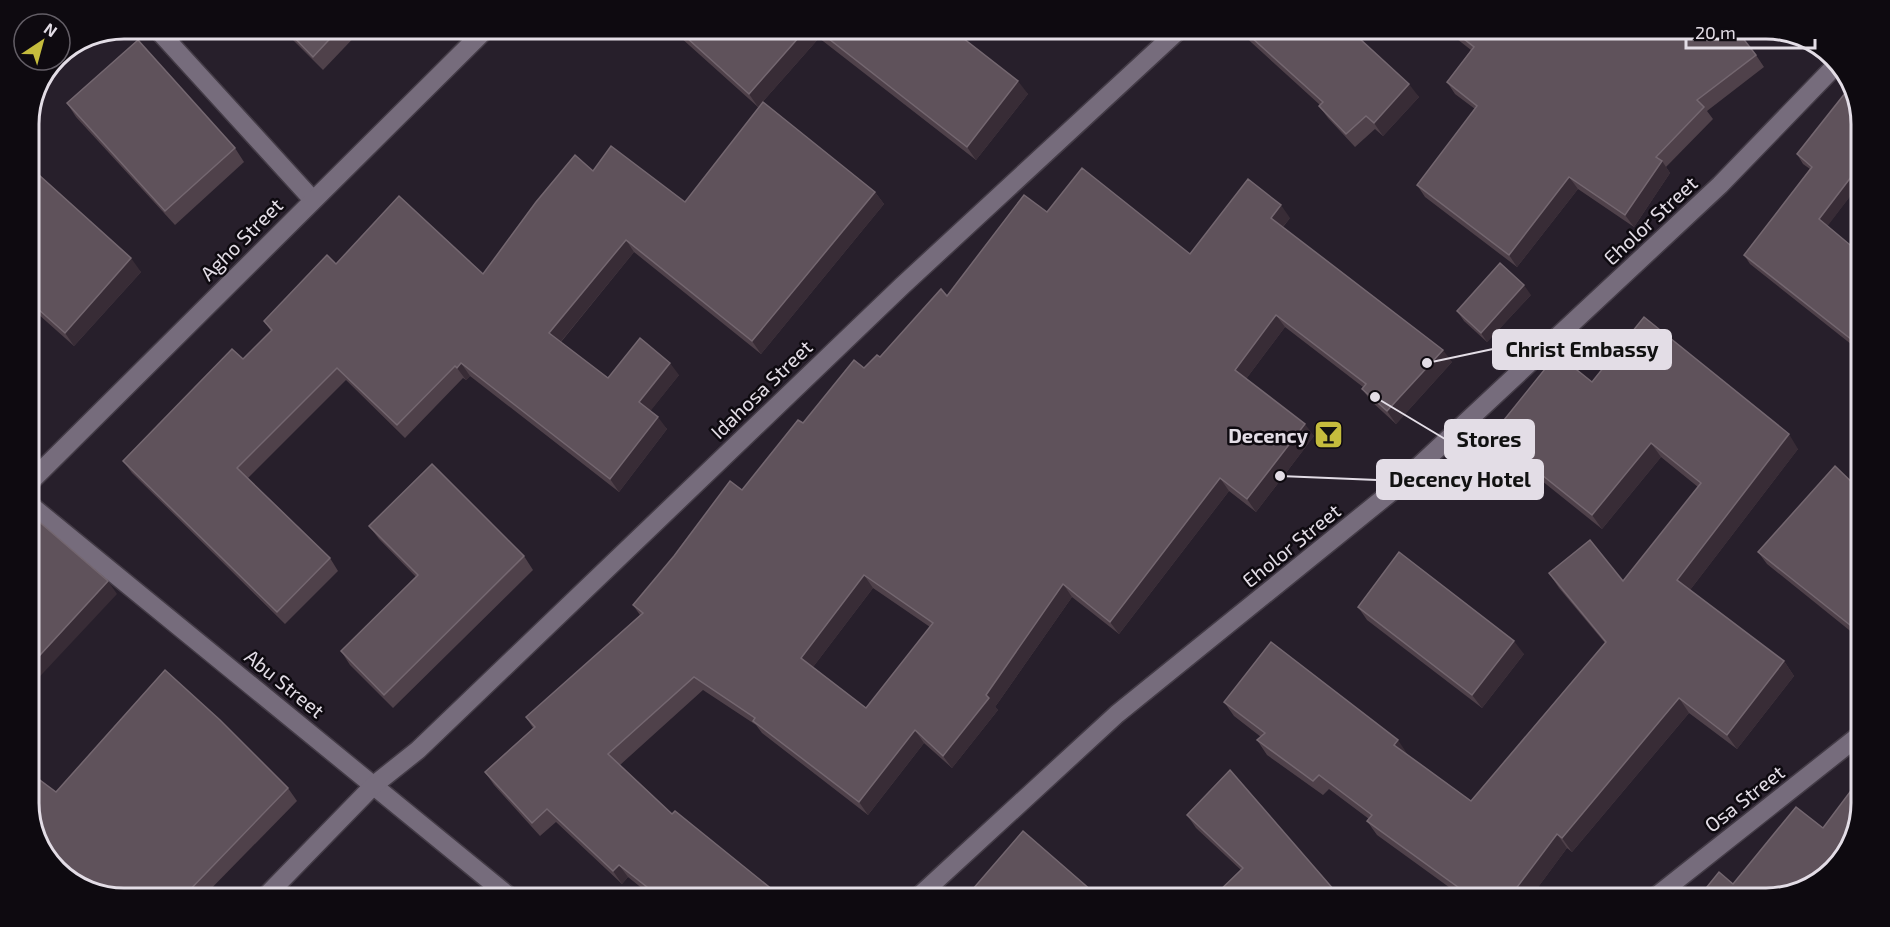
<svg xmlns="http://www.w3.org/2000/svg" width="1890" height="927" font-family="'Exo 2',sans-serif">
<rect width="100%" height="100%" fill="#271f2b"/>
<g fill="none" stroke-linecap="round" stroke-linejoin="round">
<defs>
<g id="minor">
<path d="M156 28 312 199"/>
<path d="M29 483 487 28"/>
<path d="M29 504 511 898"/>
<path d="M264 898 374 785 418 750 902 286 1181 28"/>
<path d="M917 898 1117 714 1390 493 1720 185 1837 64"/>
<path d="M1654 898 1861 734"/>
</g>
</defs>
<use href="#minor" stroke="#433b46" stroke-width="21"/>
<use href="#minor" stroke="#766c7c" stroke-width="18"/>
</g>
<g fill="#4f414a" fill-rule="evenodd">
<path d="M281 28H363L323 70Z"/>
<path d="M670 28H950L1028 94 976 160 819 38 758 107Z"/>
<path d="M1238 28H1348L1419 97 1383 136 1375 129 1355 147 1328 118 1319 106 1320 105 1241 33Z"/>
<path d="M1443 28H1530L1542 38 1756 55 1764 67 1707 111 1713 119 1666 167 1670 173 1634 227 1578 189 1517 267 1425 197 1417 185 1475 109 1455 94 1447 82 1471 50Z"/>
<path d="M67 103 235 148 244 162 175 225 76 117Z"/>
<path d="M1861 118V182L1827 226 1861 254V352L1750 264 1744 255 1810 169 1803 164 1797 154Z"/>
<path d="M29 166 141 272 74 346 29 306Z"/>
<path d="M593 171 685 202 875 192 884 204 761 354 634 252 561 342 608 378 679 375 650 411 667 429 619 492 470 376 466 380 463 378 405 438 346 380 248 478 330 558 338 571 285 624 132 473 123 461 243 359 271 331 264 321 336 264 483 274Z"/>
<path d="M1047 212 1190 254 1290 218 1283 227 1452 362 1396 424 1371 401 1362 389 1363 387 1285 327 1246 379 1314 436 1256 512 1229 491 1119 634 1072 597 995 707 998 710 952 768 924 743 868 815 762 733 756 725 703 690 620 765 672 814 777 898H654L628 877 622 884 556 822 540 836 494 785 485 772 533 728 526 717 640 615 633 605 742 490 803 423 864 368 880 357 947 296ZM873 588 930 627 866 708 813 667Z"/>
<path d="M1531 295 1487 342 1464 321 1457 311Z"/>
<path d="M1592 382 1798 449 1690 590 1784 661 1794 676 1737 749 1689 713 1572 852 1567 848 1530 898H1464L1377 835 1367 821 1369 819 1329 789 1323 795 1267 755 1257 740 1261 737 1234 716 1224 702 1408 755 1471 801 1605 643 1559 588 1549 573 1623 581 1698 487 1661 457 1602 529 1502 449 1492 435Z"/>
<path d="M1861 491V635L1859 638 1767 564 1758 552Z"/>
<path d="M369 526 524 556 533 570 393 708 350 665 341 651 416 577 379 539Z"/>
<path d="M1358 607 1524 654 1482 708 1367 620Z"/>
<path d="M288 788 297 801 202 898H124L56 792Z"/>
<path d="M1187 815 1341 898 1241 870 1196 828Z"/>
</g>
<g fill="#382c36">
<path d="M807 28H813L819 38 758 107 749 94Z"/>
<path d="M1018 81 1028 94 976 160 967 147Z"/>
<path d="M1409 84 1419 97 1383 136 1374 123Z"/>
<path d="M1662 161 1670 173 1634 227 1625 215Z"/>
<path d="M1861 164V182L1826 228 1819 219Z"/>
<path d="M1569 177 1578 189 1517 267 1509 255Z"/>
<path d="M875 192 884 204 761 354 752 341Z"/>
<path d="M1281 205 1290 218 1280 230 1271 218Z"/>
<path d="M626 240 634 252 558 345 549 333Z"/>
<path d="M131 258 141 272 74 346 65 333Z"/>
<path d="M1524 285 1531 295 1487 342 1481 333Z"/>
<path d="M1276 315 1285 327 1243 383 1235 370Z"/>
<path d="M1443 350 1452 362 1396 424 1387 411Z"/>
<path d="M461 363 470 376 466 380 457 368Z"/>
<path d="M670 363 679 375 648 414 639 402Z"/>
<path d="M658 417 667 429 619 492 610 479Z"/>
<path d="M1305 424 1314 436 1256 512 1247 499Z"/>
<path d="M1789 434 1798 449 1687 594 1677 580Z"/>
<path d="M1651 443 1661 457 1602 529 1592 515Z"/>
<path d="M1220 478 1229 491 1119 634 1110 622Z"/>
<path d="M864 575 873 588 810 671 801 658Z"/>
<path d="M108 581 117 594 29 688V667Z"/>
<path d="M1063 584 1072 597 995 707 998 710 952 768 943 756Z"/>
<path d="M1861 611V635L1859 638 1850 625Z"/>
<path d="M1514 641 1524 654 1482 708 1472 695Z"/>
<path d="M1784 661 1794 676 1737 749 1727 735Z"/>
<path d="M1679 698 1689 713 1572 852 1562 838Z"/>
<path d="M915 730 924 743 868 815 859 802Z"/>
<path d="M1398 740 1408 755 1394 745Z"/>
<path d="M1557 834 1567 848 1530 898H1509Z"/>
<path d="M619 865 628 877 622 884 613 871Z"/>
</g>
<g fill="#5f525b" stroke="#746770" stroke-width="1.5" fill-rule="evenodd">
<path d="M285 28H340L313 57Z"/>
<path d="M676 28H807L749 94Z"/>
<path d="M815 28H950L1018 81 967 147Z"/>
<path d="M1241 28H1348L1409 84 1374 123 1366 116 1346 134 1319 106 1323 102Z"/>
<path d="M1450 28H1530L1542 38 1549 28H1735L1756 55 1697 100 1704 107 1656 157 1662 161 1625 215 1569 177 1509 255 1417 185 1477 106 1447 82 1474 47Z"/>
<path d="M138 40 235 148 165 211 67 103Z"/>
<path d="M1850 87 1851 88 1861 118V164L1819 219 1861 254V347L1744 255 1812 167 1797 154Z"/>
<path d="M763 102 875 192 752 341 626 240 549 333 608 378 640 338 670 363 639 402 658 417 610 479 461 363 457 368 455 366 397 425 337 368 237 468 330 558 277 612 123 461 232 349 243 359 272 330 264 321 327 255 336 264 399 196 483 274 536 202 575 155 593 171 611 146 685 202Z"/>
<path d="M29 166 131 258 65 333 29 301Z"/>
<path d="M1082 168 1190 254 1248 179 1281 205 1271 218 1443 350 1387 411 1362 389 1366 384 1276 315 1235 370 1305 424 1247 499 1220 478 1110 622 1063 584 986 695 989 698 943 756 915 730 859 802 753 721 755 718 694 677 608 754 672 814 675 811 779 895 777 898H661L619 865 613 871 547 809 532 823 485 772 535 727 526 717 643 613 633 605 674 556 730 481 742 490 798 420 803 423 854 360 864 368 877 355 880 357 941 289 947 296 1024 195 1047 212ZM864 575 933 623 866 708 801 658Z"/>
<path d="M1500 263 1524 285 1481 333 1457 311Z"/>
<path d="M1644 317 1789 434 1677 580 1784 661 1727 735 1679 698 1562 838 1557 834 1509 898H1473L1367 821 1372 815 1319 775 1313 781 1257 740 1265 733 1224 702 1271 642 1398 740 1394 745 1471 801 1606 642 1549 573 1590 540 1623 581 1701 483 1651 443 1592 515 1492 435 1557 354 1592 382Z"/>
<path d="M432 464 524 556 384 695 341 651 418 575 369 526Z"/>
<path d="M1835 466 1861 491V611L1850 625 1758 552Z"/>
<path d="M29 513 108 581 29 667Z"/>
<path d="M1399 552 1514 641 1472 695 1358 607Z"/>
<path d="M165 670 220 720 288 788 182 898H124L82 889 45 856 29 810V772L56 792Z"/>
<path d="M1230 770 1341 898H1212L1243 868 1187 815Z"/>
<path d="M1862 776V803L1852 845 1819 883 1766 898H1698L1719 872 1733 884 1796 807 1823 828Z"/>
<path d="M1023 831 1100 898H956L962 893 966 897Z"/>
</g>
<defs>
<symbol id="bar-square" viewBox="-11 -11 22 22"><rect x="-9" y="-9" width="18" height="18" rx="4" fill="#c5bc3d" stroke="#0e0a10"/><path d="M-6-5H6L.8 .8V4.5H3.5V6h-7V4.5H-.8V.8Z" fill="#111"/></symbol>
</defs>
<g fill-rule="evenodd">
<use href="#bar-square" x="1312" y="418" width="33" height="33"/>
</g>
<g text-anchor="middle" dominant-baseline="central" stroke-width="5" stroke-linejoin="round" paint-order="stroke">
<g font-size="20" fill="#e3dde6" stroke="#0e0a10">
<text transform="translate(1650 220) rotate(-43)">Eholor Street</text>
<text transform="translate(241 239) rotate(-45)">Agho Street</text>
<text transform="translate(761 389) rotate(-44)">Idahosa Street</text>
<text transform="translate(1291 545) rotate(-39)">Eholor Street</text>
<text transform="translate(285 683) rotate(39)">Abu Street</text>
<text transform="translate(1744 798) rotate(-38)">Osa Street</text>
</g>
<g font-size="20" font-weight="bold" fill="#e3dde6" stroke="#0e0a10" text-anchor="end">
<text x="1308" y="435">Decency</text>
</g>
</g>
<path d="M0 0H1890V927H0ZM124 39H1766A85 85 0 0 1 1851 124V803A85 85 0 0 1 1766 888H124A85 85 0 0 1 39 803V124A85 85 0 0 1 124 39Z" fill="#0e0a10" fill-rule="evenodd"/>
<path fill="none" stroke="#e3dde6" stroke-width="3" d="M124 39H1766A85 85 0 0 1 1851 124V803A85 85 0 0 1 1766 888H124A85 85 0 0 1 39 803V124A85 85 0 0 1 124 39Z"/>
<path fill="none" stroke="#e3dde6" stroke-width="2" d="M1427 363L1493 349M1375 397L1445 439M1280 476L1377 480"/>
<g fill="#e3dde6" stroke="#0e0a10" stroke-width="2">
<circle cx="1427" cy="363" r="6"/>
<circle cx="1375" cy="397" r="6"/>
<circle cx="1280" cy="476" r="6"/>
</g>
<g fill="#e3dde6" stroke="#e3dde6" stroke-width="2">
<rect x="1493" y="330" width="178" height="39" rx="6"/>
<rect x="1445" y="420" width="89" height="39" rx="6"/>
<rect x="1377" y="460" width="166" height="39" rx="6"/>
</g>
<g font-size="21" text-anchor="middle" font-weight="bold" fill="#111">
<text x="1582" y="357">Christ Embassy</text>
<text x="1489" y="447">Stores</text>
<text x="1460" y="487">Decency Hotel</text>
</g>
<g transform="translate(42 42) rotate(36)"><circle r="28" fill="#0e0a10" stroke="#635e66" stroke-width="1.5"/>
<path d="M0-4.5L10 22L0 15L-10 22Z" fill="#c5bc3d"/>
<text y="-9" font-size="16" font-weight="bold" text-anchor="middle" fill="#e3dde6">N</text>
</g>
<path d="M1686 39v9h129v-9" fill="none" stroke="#e3dde6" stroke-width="3"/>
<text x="1695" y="39" font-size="18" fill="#e3dde6" stroke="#0e0a10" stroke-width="4.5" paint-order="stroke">20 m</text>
</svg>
